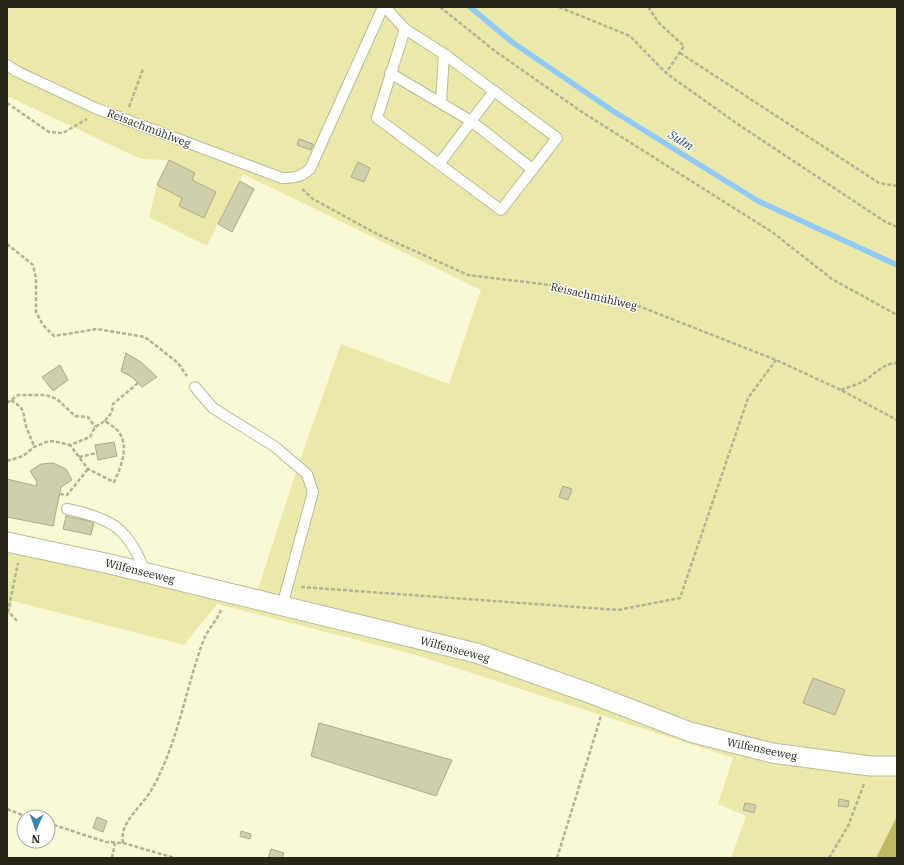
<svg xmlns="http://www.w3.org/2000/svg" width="904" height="865" font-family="'IBM Plex Serif',serif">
<rect width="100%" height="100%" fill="#faf9d5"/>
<path fill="#ebe9aa" d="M7 7H897V816L876 858H731L746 816 718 804 733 758 416 655 217 604 184 645 13 601 7 622V532L258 589 298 466 341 344 449 384 481 290 243 174 207 246 149 217 157 185 169 160 141 159 7 96Z"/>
<path fill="#bcb864" d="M897 816V858H876Z"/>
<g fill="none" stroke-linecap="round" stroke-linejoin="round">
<path stroke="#92caf7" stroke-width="5.5" d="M470 7 512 42 613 111 758 201 897 265"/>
</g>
<g fill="#d0cfac" stroke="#abab88">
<path d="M299 139 313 144 311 150 297 145Z"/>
<path d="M169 160 195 173 192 180 216 192 204 218 179 206 182 198 157 185Z"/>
<path d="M358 162 370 168 364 182 351 177Z"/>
<path d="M240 181 254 189 232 232 218 224Z"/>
<path d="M126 353 141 362 157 377 142 387 133 378 121 371Z"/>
<path d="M60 365 68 380 53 391 42 377Z"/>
<path d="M114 442 117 456 98 460 95 445Z"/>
<path d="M53 463 66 469 72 480 61 487 53 526 7 517V479L36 486 37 482 30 471 41 464Z"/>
<path d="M563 486 572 489 568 500 559 497Z"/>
<path d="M66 516 94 522 91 535 63 529Z"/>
<path d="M813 678 845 690 835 715 803 703Z"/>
<path d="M319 723 452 760 436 796 311 756Z"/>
<path d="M839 799 849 801 848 807 838 806Z"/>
<path d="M745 803 756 805 754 813 743 810Z"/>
<path d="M97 817 107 821 103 832 93 828Z"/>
<path d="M241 831 251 834 250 839 240 836Z"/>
<path d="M271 849 284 853 282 858H268Z"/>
</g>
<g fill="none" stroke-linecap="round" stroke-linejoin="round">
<defs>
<g id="lane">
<path d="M385 7 405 29 444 54 557 138 501 210 377 118 405 29"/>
<path d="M7 65 16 71 95 108 282 178C294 178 301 177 310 169L383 7"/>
<path d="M390 73 471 121 532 169"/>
<path d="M441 103 444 54"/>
<path d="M439 164 494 91"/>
<path d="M195 387 213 408 274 446 307 474 313 492 282 606"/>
<path d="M67 509C112 518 129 529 145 572"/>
</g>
<path id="street" d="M7 542 110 564 476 653 592 694 690 732 772 753 870 766H897"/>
</defs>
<use href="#lane" stroke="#bbba98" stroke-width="12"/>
<use href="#street" stroke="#bbba98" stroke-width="21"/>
<g stroke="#b3b296" stroke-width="2.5" stroke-dasharray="4 2" stroke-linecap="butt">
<path d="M440 7 495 51 582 112 772 232 832 279 897 315"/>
<path d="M559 7 630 36 666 73 736 123 884 221 897 227"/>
<path d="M648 7 659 23 684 46 666 73"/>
<path d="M680 53 879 183 897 186"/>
<path d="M7 103 49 132 63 133 87 119"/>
<path d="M129 107 143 69"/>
<path d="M302 189 313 199 377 234 468 275 558 286 636 305 776 360 841 390 897 420"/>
<path d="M7 244 33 265 36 278V312L43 325 54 336 97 329 145 337 178 363 187 376"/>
<path d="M841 390C848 387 856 385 862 382 874 376 882 363 897 363"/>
<path d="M11 400C26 410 22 410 26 426 28 433 32 439 34 447"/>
<path d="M7 403 18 395H46L57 399 75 416 88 417 95 427"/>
<path d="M105 421 112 412 113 404 138 383"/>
<path d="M79 457 97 453"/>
<path d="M7 461 23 456 34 447 46 442 53 441 70 445 90 437 95 427 105 421C109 424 115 427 118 431 130 446 121 467 114 482L88 469 70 445"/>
<path d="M60 494 67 495 88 469"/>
<path d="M301 587 618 610 680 598 748 398 776 360"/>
<path d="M17 621 8 611 18 563"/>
<path d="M7 809 27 817"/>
<path d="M48 823 106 842 123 843 175 858"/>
<path d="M123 843C119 822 142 807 152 789 179 741 185 689 204 639 209 628 217 620 221 610"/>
<path d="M112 858 115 843"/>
<path d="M557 858 601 716"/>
<path d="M829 858 848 826 864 784"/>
</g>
<use href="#lane" stroke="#fff" stroke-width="10"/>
<use href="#street" stroke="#fff" stroke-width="19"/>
</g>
<g text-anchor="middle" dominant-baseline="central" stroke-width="3" stroke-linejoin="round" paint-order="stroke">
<g font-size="11" fill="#272619" stroke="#fff">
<text transform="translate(149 128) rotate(21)">Reisachmühlweg</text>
<text transform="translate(594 296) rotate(13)">Reisachmühlweg</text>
<text transform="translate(140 571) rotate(14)">Wilfenseeweg</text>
<text transform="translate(455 649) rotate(15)">Wilfenseeweg</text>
<text transform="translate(762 749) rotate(12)">Wilfenseeweg</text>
</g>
<g font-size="12" font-style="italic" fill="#184c71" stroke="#fff">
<text transform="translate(681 140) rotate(32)">Sulm</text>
</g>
</g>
<rect width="904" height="865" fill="none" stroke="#272619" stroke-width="16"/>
<g transform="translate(36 829) rotate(182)"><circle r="19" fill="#ffffff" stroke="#a9a8a3"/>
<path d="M0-3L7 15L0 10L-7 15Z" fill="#3a82b6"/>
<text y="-6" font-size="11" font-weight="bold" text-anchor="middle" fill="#272619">N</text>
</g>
</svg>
